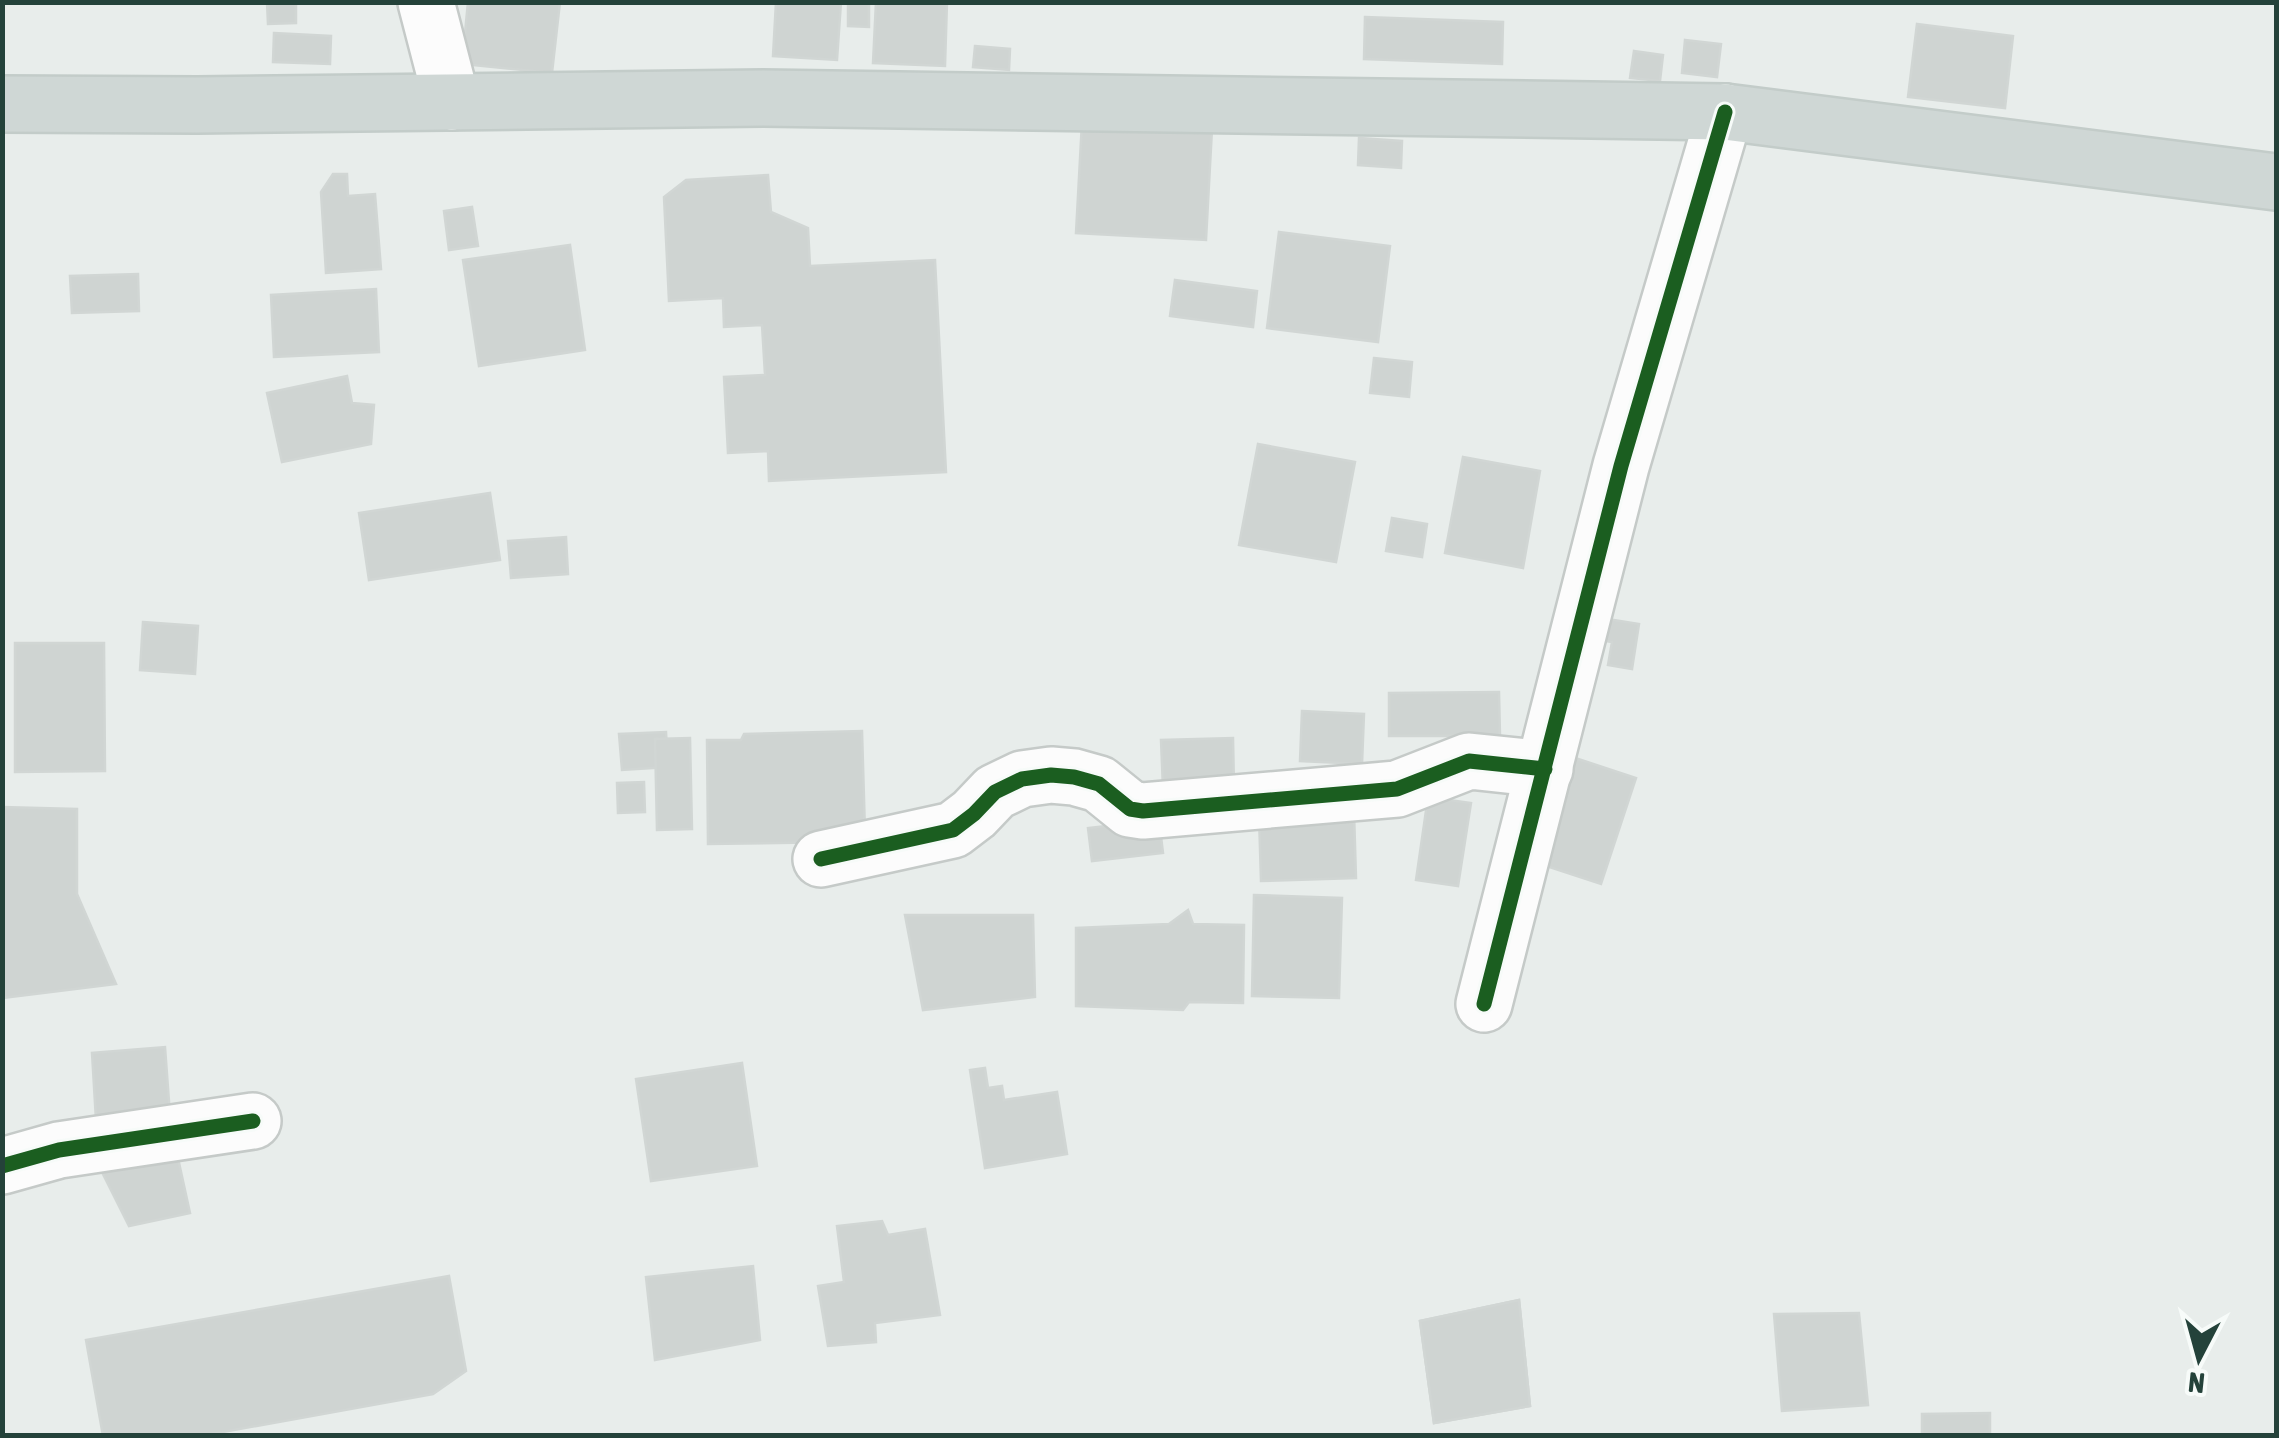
<svg xmlns="http://www.w3.org/2000/svg" width="2279" height="1438" font-family="'Asap Condensed',sans-serif">
<rect width="100%" height="100%" fill="#e8edeb"/>
<g fill="#cfd4d2" stroke="#d1d6d4" stroke-width="2.5">
<path d="M267 2H296V23L268 24Z"/>
<path d="M468 2H560L552 73 462 64Z"/>
<path d="M776 2H841L837 60 773 56Z"/>
<path d="M848 2H869V27L848 26Z"/>
<path d="M876 2H947L945 66 873 63Z"/>
<path d="M1365 17 1503 22 1502 64 1364 59Z"/>
<path d="M1917 24 2013 36 2005 108 1908 97Z"/>
<path d="M274 33 331 36 330 64 273 62Z"/>
<path d="M1685 40 1721 44 1717 77 1682 73Z"/>
<path d="M975 46 1010 49 1009 70 973 67Z"/>
<path d="M1634 51 1663 55 1660 81 1630 78Z"/>
<path d="M1082 122 1212 129 1206 240 1076 233Z"/>
<path d="M1359 138 1402 141 1401 168 1358 165Z"/>
<path d="M333 174H347L348 196 375 194 381 269 326 273 321 192Z"/>
<path d="M768 175 771 212 808 228 810 266 935 260 946 472 769 481 768 451 728 453 724 377 765 375 762 325 724 327 723 298 669 301 664 197 686 180Z"/>
<path d="M472 207 478 246 449 250 444 211Z"/>
<path d="M1279 232 1390 246 1378 342 1267 328Z"/>
<path d="M570 245 585 350 479 366 463 260Z"/>
<path d="M138 274 139 311 72 313 70 276Z"/>
<path d="M1175 280 1257 291 1253 327 1170 316Z"/>
<path d="M376 289 379 352 274 357 271 295Z"/>
<path d="M1374 358 1412 362 1409 397 1370 393Z"/>
<path d="M347 376 352 403 374 405 371 444 282 462 267 393Z"/>
<path d="M1258 444 1355 462 1336 562 1239 545Z"/>
<path d="M1463 457 1540 471 1523 568 1445 553Z"/>
<path d="M490 493 500 560 369 580 359 513Z"/>
<path d="M1392 518 1427 524 1422 557 1386 551Z"/>
<path d="M566 537 568 574 511 578 508 541Z"/>
<path d="M1595 617 1639 624 1632 669 1608 665 1612 642 1592 639Z"/>
<path d="M143 622 198 626 195 674 140 670Z"/>
<path d="M15 643H104L105 771 15 772Z"/>
<path d="M1499 692 1500 736H1389V693Z"/>
<path d="M1302 711 1364 714 1362 764 1300 761Z"/>
<path d="M862 731 865 832 842 842 708 844 707 740H741L744 734Z"/>
<path d="M666 732 668 767 622 770 619 734Z"/>
<path d="M690 738 692 829 657 830 655 739Z"/>
<path d="M1233 738 1234 787 1163 789 1161 740Z"/>
<path d="M1557 752 1636 778 1601 884 1522 858Z"/>
<path d="M644 782 645 812 618 813 617 783Z"/>
<path d="M1428 797 1471 803 1458 886 1416 880Z"/>
<path d="M2 807 77 809V894L116 984 2 998Z"/>
<path d="M1354 812 1356 878 1261 881 1259 816Z"/>
<path d="M1159 820 1163 853 1092 861 1088 828Z"/>
<path d="M1254 895 1342 898 1339 998 1252 996Z"/>
<path d="M1188 910 1193 924 1244 925 1243 1003 1189 1002 1183 1010 1076 1006V928L1169 924Z"/>
<path d="M905 915H1033L1035 997 923 1010Z"/>
<path d="M165 1047 170 1115 96 1120 92 1053Z"/>
<path d="M742 1063 757 1166 651 1181 636 1079Z"/>
<path d="M985 1068 988 1088 1002 1086 1004 1100 1057 1092 1067 1154 985 1168 970 1070Z"/>
<path d="M89 1146 176 1149 190 1213 129 1226Z"/>
<path d="M882 1221 888 1235 925 1229 940 1315 875 1323 876 1342 828 1346 818 1286 844 1282 837 1226Z"/>
<path d="M753 1266 760 1340 655 1360 646 1277Z"/>
<path d="M449 1276 466 1371 433 1394 201 1436H103L86 1340Z"/>
<path d="M1519 1300 1530 1406 1434 1423 1420 1321Z"/>
<path d="M1519 1300 1530 1406 1434 1423 1420 1321Z"/>
<path d="M1859 1313 1868 1405 1782 1411 1774 1314Z"/>
<path d="M1990 1413V1436H1922V1414Z"/>
</g>
<g fill="none" stroke-linecap="round" stroke-linejoin="round">
<defs>
<g id="minor">
<path d="M426 2 452 102"/>
<path d="M821 859 953 830 974 814 995 792 1022 779 1051 775 1074 777 1099 784 1130 809 1143 811 1397 789 1469 761 1545 769"/>
<path d="M1484 1004 1621 466 1725 112"/>
<path d="M2 1166 59 1150 253 1121"/>
</g>
<path id="major" d="M2 104 197 105 763 98 1725 112 2276 182"/>
</defs>
<use href="#minor" stroke="#c5cac8" stroke-width="60"/>
<use href="#major" stroke="#c3ccc9" stroke-width="60"/>
<use href="#minor" stroke="#fcfcfc" stroke-width="55"/>
<use href="#major" stroke="#cfd7d5" stroke-width="55"/>
<defs>
<g id="cycleway">
<path d="M821 859 953 830 974 814 995 792 1022 779 1051 775 1074 777 1099 784 1130 809 1143 811 1397 789 1469 761 1545 769"/>
<path d="M1484 1004 1621 466 1725 112"/>
<path d="M2 1166 59 1150 253 1121"/>
</g>
</defs>
<use href="#cycleway" stroke="#f7fbf9" stroke-width="21"/>
<use href="#cycleway" stroke="#1b5e20" stroke-width="15"/>
</g>
<rect width="2279" height="1438" fill="none" stroke="#24423a" stroke-width="10"/>
<g transform="translate(2199 1358) rotate(186)" stroke="#f7fbf9" stroke-width="8" paint-order="stroke">
<path d="M0-8L18 38L0 25L-18 38Z" fill="#24423a"/>
<text y="-15" font-size="28" font-weight="bold" text-anchor="middle" fill="#24423a">N</text>
</g>
</svg>
